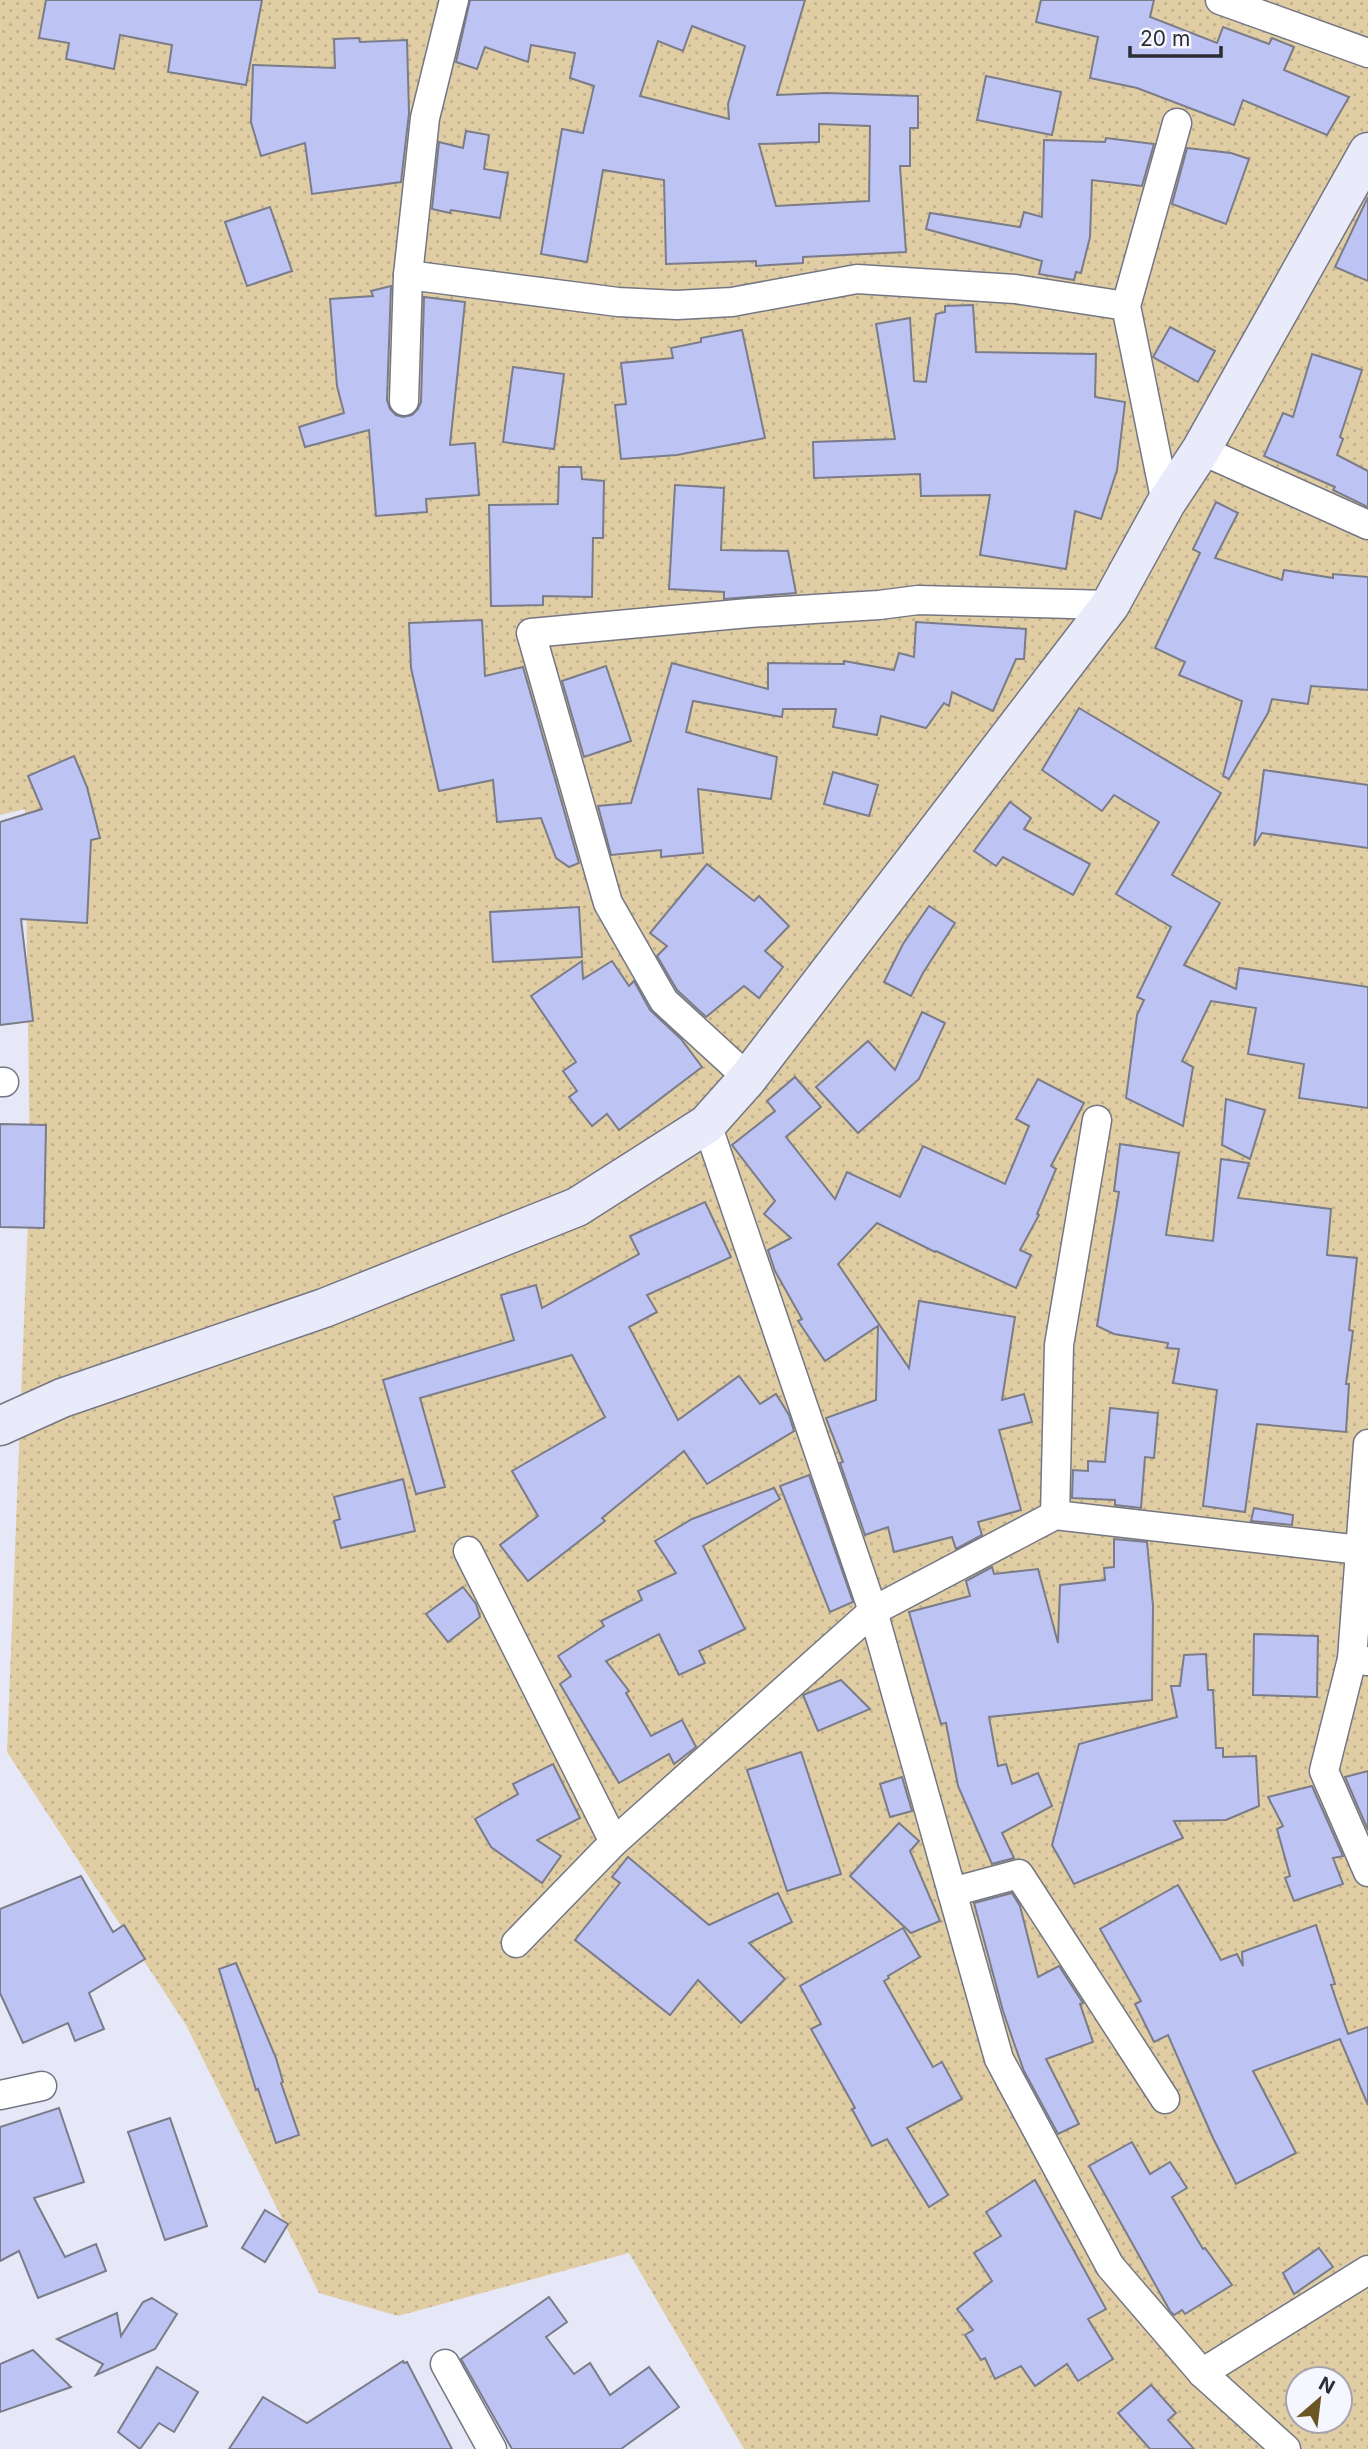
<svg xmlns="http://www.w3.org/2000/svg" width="1368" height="2449" font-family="Inter,sans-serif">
<defs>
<pattern id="grass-dots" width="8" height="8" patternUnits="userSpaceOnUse" patternTransform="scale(1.75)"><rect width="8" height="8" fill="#e0cda3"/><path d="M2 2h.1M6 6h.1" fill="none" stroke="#c0b08d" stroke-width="1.8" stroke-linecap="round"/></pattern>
</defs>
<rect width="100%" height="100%" fill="#e6e8f7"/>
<path fill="url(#grass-dots)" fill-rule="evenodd" d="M0 0H1368V2449H744L629 2253 398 2316 319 2293 186 2025 7 1752 30 1170 25 809 0 815ZM1298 2379H1340V2421H1298Z"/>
<g fill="#bdc3f2" stroke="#7a7c89" stroke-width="2" fill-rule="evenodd">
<path d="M46 0H262L246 85 168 72 172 45 120 35 114 69 66 59 69 43 39 38Z"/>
<path d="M470 0H805L777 95 826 93 918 96V128H910V166H900L906 252 803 257V263L756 266V261L666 264 664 180 603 170 587 262 541 254 562 129 583 133 594 86 570 78 575 53 531 45 528 62 485 47 477 69 456 62ZM692 26 745 46 728 104 729 119 640 96 658 41 683 51ZM819 124 870 126 869 201 776 206 759 144 819 142Z"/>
<path d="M1041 0H1154L1150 17 1217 43 1223 27 1269 44 1272 38 1294 47 1284 70 1349 97 1327 135 1243 100 1234 125 1137 88 1090 78 1098 37 1036 22Z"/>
<path d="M359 38 360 42 407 40 409 113 401 182 312 194 305 143 261 156 251 122 253 65 335 68 334 39Z"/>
<path d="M986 76 1061 92 1052 135 977 120Z"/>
<path d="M466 131 489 135 484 169 508 173 500 218 451 210 450 213 432 209 439 142 463 148Z"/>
<path d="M1106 138 1154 144 1142 186 1092 180 1090 237 1081 273 1076 272 1074 280 1039 274 1042 261 926 229 930 213 1020 227 1024 212 1042 217 1044 140 1105 142Z"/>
<path d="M1187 148 1231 153 1249 159 1226 224 1172 204Z"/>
<path d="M1368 197V281L1335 267Z"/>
<path d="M270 207 292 271 247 286 225 222Z"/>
<path d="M391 286 387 400 390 409 396 415 403 417 412 415 418 409 421 402 424 297 465 302 450 445 475 443 479 495 426 499 427 512 376 516 369 430 305 447 299 427 344 413 337 386 330 299 373 296 371 291Z"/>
<path d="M973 305 976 352 1096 354 1095 397 1125 402 1117 470 1101 519 1075 511 1066 569 980 555 990 495 921 496 920 474 814 478 813 442 895 439 876 324 910 318 914 381 926 382 936 314 945 312V306Z"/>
<path d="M1170 327 1215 351 1198 382 1153 357Z"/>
<path d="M742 330 765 438 677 455 621 459 615 405 626 404 621 363 673 358 671 348 701 342V338Z"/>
<path d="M1312 354 1362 370 1340 437 1343 439 1337 455 1368 471V507L1333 490 1335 487 1264 456 1283 413 1293 417Z"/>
<path d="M513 367 564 374 554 449 503 442Z"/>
<path d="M559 467H581L582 479 604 481 603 538H593L592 597 543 596V605L491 606 489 505 558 504Z"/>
<path d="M675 485 724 488 721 550 788 551 796 593 724 599V592L669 589Z"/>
<path d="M1216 502 1238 513 1215 558 1282 580 1284 570 1333 578V574L1368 577V690L1311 686 1308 704 1272 699 1268 713 1229 779 1223 776 1242 701 1179 675 1185 662 1155 648 1200 553 1193 549Z"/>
<path d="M482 620 485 676 523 667 579 863 569 867 556 858 541 818 497 822 493 780 439 791 411 668 409 623Z"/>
<path d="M916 622 1026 629 1024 659H1016L993 711 952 692 949 706 944 703 926 728 881 716 877 735 833 727 836 709H783L782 717 693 701 686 732 777 757 771 799 698 789 703 853 661 857V850L611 855 598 806 631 803 672 663 768 689V663L844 664V661L894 670 899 653 914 657Z"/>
<path d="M606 666 631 741 584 757 562 681Z"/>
<path d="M1079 708 1221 793 1172 875 1220 903 1184 965 1236 989 1239 968 1368 987V1108L1299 1098 1304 1064 1248 1054 1256 1008 1211 1001 1182 1061 1193 1067 1183 1126 1126 1098 1137 1015 1144 1000 1137 997 1171 927 1116 894 1159 822 1114 795 1102 811 1042 770Z"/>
<path d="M74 756 87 787 100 838 91 840 87 923 21 919 33 1021 0 1025V822L42 809 28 776Z"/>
<path d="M1264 770 1368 785V848L1262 833 1254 846Z"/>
<path d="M833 772 878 785 869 816 824 804Z"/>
<path d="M1010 802 1031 818 1024 829 1090 864 1073 895 1003 857 996 866 974 851Z"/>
<path d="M707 864 754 901 759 896 789 926 765 951 783 967 759 998 744 986 706 1017 677 990 657 956 667 946 650 933Z"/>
<path d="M929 906 955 923 923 973 911 996 884 982 903 944Z"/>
<path d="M579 907 582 957 493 962 490 912Z"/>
<path d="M582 961 583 979 612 961 629 986 634 981 650 1010 681 1039 702 1067 619 1130 607 1114 592 1126 569 1097 577 1091 563 1071 576 1062 531 996Z"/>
<path d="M922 1012 945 1023 919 1079 858 1133 816 1087 868 1041 895 1070Z"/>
<path d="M795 1077 821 1107 786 1137 835 1199 847 1172 900 1197 923 1146 1005 1184 1029 1126 1016 1119 1038 1079 1084 1103 1051 1166 1056 1169 1037 1214 1039 1215 1020 1250 1031 1255 1016 1288 936 1251 935 1252 877 1223 838 1264 909 1368 919 1301 1015 1317 1002 1400 1024 1394 1032 1422 999 1430 1021 1510 978 1522 982 1535 956 1549 952 1537 894 1552 888 1527 865 1535 840 1463 843 1462 826 1418 876 1400 878 1326 825 1361 798 1321 802 1319 775 1271 768 1250 791 1238 764 1214 775 1201 732 1145 775 1111 767 1101Z"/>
<path d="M1226 1099 1265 1110 1250 1159 1222 1145Z"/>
<path d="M0 1124 46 1125 44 1228 0 1227Z"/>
<path d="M1120 1144 1179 1153 1166 1235 1213 1241 1221 1159 1249 1163 1238 1198 1331 1209 1327 1255 1357 1258 1349 1330 1353 1331 1346 1384H1349L1346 1432 1257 1424 1245 1512 1203 1506 1217 1390 1173 1383 1179 1349 1167 1348 1168 1343 1114 1334 1097 1326 1119 1192 1114 1191Z"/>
<path d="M705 1202 731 1257 647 1295 657 1312 629 1327 678 1420 739 1376 760 1404 776 1394 789 1415 794 1431 707 1484 684 1451 602 1518 605 1521 528 1581 500 1545 538 1516 512 1471 605 1417 572 1355 420 1398 445 1487 416 1494 383 1380 514 1340 501 1295 536 1285 542 1308 639 1254 630 1236Z"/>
<path d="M1110 1408 1158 1413 1154 1458 1145 1457 1141 1508 1115 1505V1500L1072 1498 1073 1470 1088 1471V1461L1105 1462Z"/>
<path d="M809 1475 853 1602 830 1612 780 1486Z"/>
<path d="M403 1479 415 1531 341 1548 334 1521 340 1519 334 1497Z"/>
<path d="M774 1488 780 1499 703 1546 745 1629 699 1651 705 1663 679 1675 659 1634 606 1661 629 1691 626 1693 651 1736 682 1720 696 1747 674 1764 669 1754 619 1783 560 1684 571 1676 558 1656 604 1626 601 1621 642 1600 638 1591 676 1573 655 1541 692 1519Z"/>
<path d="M1254 1508 1293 1515 1292 1525 1251 1521Z"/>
<path d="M1114 1539 1147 1542 1153 1606 1152 1700 989 1717 998 1766 1006 1764 1012 1784 1038 1773 1052 1806 1002 1833 1014 1858 992 1864 958 1786 946 1723 941 1724 909 1612 970 1596 966 1581 992 1567 994 1574 1038 1569 1058 1643 1060 1585 1105 1580 1104 1568 1114 1567Z"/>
<path d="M463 1587 476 1604 480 1617 448 1642 426 1614Z"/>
<path d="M1254 1634 1318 1636 1317 1697 1253 1695Z"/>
<path d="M1206 1654 1208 1690H1213L1216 1748H1223V1757L1256 1756 1259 1806 1226 1820 1174 1821 1183 1838 1074 1884 1052 1845 1079 1744 1177 1717 1171 1686H1180L1184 1655Z"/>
<path d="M841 1680 870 1709 818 1731 803 1695Z"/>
<path d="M801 1752 841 1874 787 1891 747 1770Z"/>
<path d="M553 1764 580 1818 537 1840 561 1856 542 1883 491 1847 475 1819 518 1794 513 1784Z"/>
<path d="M1368 1771V1830L1345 1777Z"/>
<path d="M902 1777 912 1811 890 1817 880 1784Z"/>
<path d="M1312 1786 1343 1856 1333 1858 1343 1884 1294 1901 1285 1878 1290 1876 1277 1829 1283 1826 1268 1797Z"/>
<path d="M899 1823 919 1841 910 1851 940 1921 911 1933 850 1876Z"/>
<path d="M628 1857 709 1925 778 1893 792 1922 749 1943 785 1979 741 2023 698 1980 670 2015 575 1940 620 1883 612 1877Z"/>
<path d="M81 1876 113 1932 124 1925 145 1959 89 1993 104 2029 75 2041 68 2023 23 2043 0 1993V1909Z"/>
<path d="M1178 1885 1221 1960 1237 1954 1243 1966 1242 1952 1316 1925 1335 1984 1331 1985 1348 2034 1368 2027V2105L1340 2039 1253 2071 1296 2153 1236 2184 1213 2138 1168 2035 1154 2042 1135 2004 1141 2001 1100 1929Z"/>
<path d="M1012 1893 1020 1906 1038 1977 1059 1966 1083 2003 1080 2004 1093 2042 1046 2059 1079 2124 1058 2134 1024 2071 1015 2046 1003 2011 974 1903Z"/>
<path d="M903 1928 920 1957 888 1976 889 1978 884 1981 933 2067 942 2062 962 2099 907 2128 948 2195 929 2207 887 2139 872 2146 852 2109 855 2108 811 2029 821 2024 800 1986Z"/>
<path d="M236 1963 276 2058 283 2082 281 2083 299 2135 276 2143 258 2089 256 2090 219 1969Z"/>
<path d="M59 2108 84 2182 34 2198 65 2257 96 2244 106 2271 38 2298 19 2251 0 2261V2127Z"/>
<path d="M170 2118 207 2226 165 2240 128 2132Z"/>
<path d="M1132 2142 1150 2174 1170 2162 1187 2188 1172 2197 1203 2249 1205 2248 1232 2285 1185 2314 1182 2310 1174 2315 1170 2311 1089 2166Z"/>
<path d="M1035 2180 1106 2309 1088 2319 1113 2359 1078 2381 1067 2364 1035 2386 1021 2366 995 2379 985 2358 981 2360 965 2335 973 2330 957 2309 992 2281 974 2253 1001 2236 986 2212Z"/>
<path d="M265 2210 288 2224 265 2262 242 2248Z"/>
<path d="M1319 2248 1333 2267 1294 2294 1283 2273Z"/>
<path d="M549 2297 567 2322 546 2337 574 2374 590 2363 610 2395 649 2367 679 2407 621 2449H512L461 2359Z"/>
<path d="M152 2298 177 2314 155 2349 96 2375 103 2364 57 2339 117 2313 121 2336 143 2302Z"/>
<path d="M33 2350 71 2387 0 2412V2364Z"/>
<path d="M403 2361 404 2363 407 2362 452 2449H229L263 2397 307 2423Z"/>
<path d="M157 2367 198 2392 174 2432 159 2423 140 2449 118 2432Z"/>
<path d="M1151 2385 1176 2413 1168 2420 1194 2449H1150L1118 2413Z"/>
</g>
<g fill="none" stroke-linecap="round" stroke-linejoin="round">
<defs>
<g id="minor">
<path d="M1220 0 1368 53"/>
<path d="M408 275 618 302 677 305 732 302 857 279 1015 289 1126 306"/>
<path d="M404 401 408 275 425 118 454 0"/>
<path d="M1201 450 1368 525"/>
<path d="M1166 503 1126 306 1177 123"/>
<path d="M748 1078 664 1001 608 903 531 633 749 613 879 605 918 600 1110 605"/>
<path d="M0 1082H4"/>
<path d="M707 1124 873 1611 999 2059 1110 2266 1202 2373 1286 2449"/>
<path d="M1368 1444 1352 1659 1368 1661"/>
<path d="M1055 1515 1059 1345 1097 1120"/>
<path d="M468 1551 614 1842"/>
<path d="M1352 1659 1324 1771 1368 1872"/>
<path d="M952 1892 1019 1874 1165 2099"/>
<path d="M516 1943 614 1842 873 1611 1055 1515 1360 1550"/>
<path d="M0 2095 42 2086"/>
<path d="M445 2364 492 2449"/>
<path d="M1202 2373 1368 2270"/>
</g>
<path id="secondary" d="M0 1426 62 1398 324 1308 577 1207 707 1124 748 1078 1110 605 1166 503 1201 450 1368 152"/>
</defs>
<use href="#minor" stroke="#747683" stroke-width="31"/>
<use href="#secondary" stroke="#747683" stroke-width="41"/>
<use href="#minor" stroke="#fff" stroke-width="28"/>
<use href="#secondary" stroke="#e9ebfa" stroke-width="38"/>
</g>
<g transform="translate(1319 2400) rotate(28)"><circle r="33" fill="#f5f6ff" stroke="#a5a6ad" stroke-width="2"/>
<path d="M0-5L12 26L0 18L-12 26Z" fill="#6b5625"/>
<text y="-10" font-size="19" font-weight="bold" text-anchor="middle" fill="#2c2d32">N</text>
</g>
<path d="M1130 46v10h91v-10" fill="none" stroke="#2c2d32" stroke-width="3.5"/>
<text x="1140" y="46" font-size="21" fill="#2c2d32" stroke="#f5f6ff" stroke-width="5" paint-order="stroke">20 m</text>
</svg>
